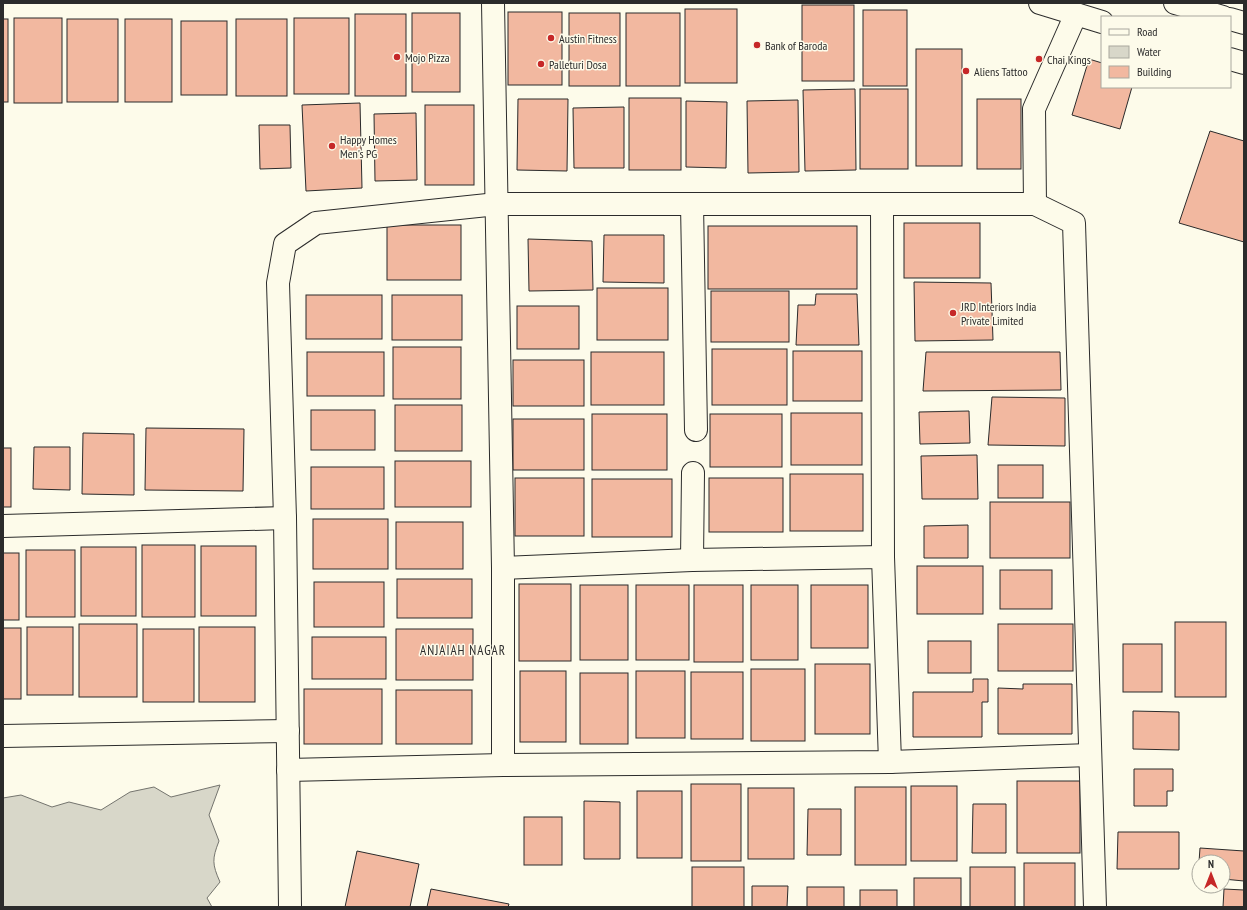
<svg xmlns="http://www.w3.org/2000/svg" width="1247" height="910" font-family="'PT Sans Narrow',sans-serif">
<rect width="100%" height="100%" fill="#fdfbea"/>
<path fill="#d8d7c9" stroke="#74746e" d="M220 785 209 815 219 841C212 859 212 864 220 882L207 898 212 907H3V798L21 795 52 807 69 802 101 810 130 792 154 787 171 797Z"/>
<g fill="#f2b8a0" stroke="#2b2b2b">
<rect x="802" y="5" width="52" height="76"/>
<rect x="685" y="9" width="52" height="74"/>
<rect x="863" y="10" width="44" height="76"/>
<rect x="508" y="12" width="54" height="73"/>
<rect x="412" y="13" width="48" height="79"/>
<rect x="569" y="13" width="51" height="73"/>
<rect x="626" y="13" width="54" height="73"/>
<rect x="355" y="14" width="51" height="82"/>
<rect x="14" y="18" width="48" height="85"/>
<rect x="294" y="18" width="55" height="76"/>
<rect x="3" y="19" width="5" height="83"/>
<rect x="67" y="19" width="51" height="83"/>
<rect x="125" y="19" width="47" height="83"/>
<rect x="236" y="19" width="51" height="77"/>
<rect x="181" y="21" width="46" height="74"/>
<rect x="916" y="49" width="46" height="117"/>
<path d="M1089 59 1102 63V87H1132L1120 129 1072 115Z"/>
<path d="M855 89 856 170 805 171 803 90Z"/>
<rect x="860" y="89" width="48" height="80"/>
<rect x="629" y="98" width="52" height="72"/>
<path d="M518 99H568L567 171 517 170Z"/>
<rect x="977" y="99" width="44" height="70"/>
<path d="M798 100 799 172 748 173 747 101Z"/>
<path d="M686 101 727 102 726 168 686 167Z"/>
<path d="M360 103 362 188 306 191 302 105Z"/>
<rect x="425" y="105" width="49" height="80"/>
<path d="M624 107V168H574L573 108Z"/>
<path d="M416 113 417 180 375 181 374 114Z"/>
<path d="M259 125H290L291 168 260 169Z"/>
<path d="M1210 131 1244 141V242L1179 223Z"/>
<rect x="904" y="223" width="76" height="55"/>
<rect x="387" y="225" width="74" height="55"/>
<rect x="708" y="226" width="149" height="63"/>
<path d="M604 235H664V283L603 282Z"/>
<path d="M528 239 592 241 593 290 529 291Z"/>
<path d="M914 282 991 283 993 340 915 341Z"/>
<rect x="597" y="288" width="71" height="52"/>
<rect x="711" y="291" width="78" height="51"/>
<path d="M816 294H857L859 345H796L798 305H815Z"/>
<rect x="306" y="295" width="76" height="44"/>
<rect x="392" y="295" width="70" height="45"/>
<rect x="517" y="306" width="62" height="43"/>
<rect x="393" y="347" width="68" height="52"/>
<rect x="712" y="349" width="75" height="56"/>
<rect x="793" y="351" width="69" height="50"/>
<rect x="307" y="352" width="77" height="44"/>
<rect x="591" y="352" width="73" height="53"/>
<path d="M926 352H1060L1061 390 923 391Z"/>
<rect x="513" y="360" width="71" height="46"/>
<path d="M992 397 1065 398V446L988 445Z"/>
<rect x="395" y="405" width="67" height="46"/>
<rect x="311" y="410" width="64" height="40"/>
<path d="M969 411 970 443 920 444 919 412Z"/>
<rect x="791" y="413" width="71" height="52"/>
<rect x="592" y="414" width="75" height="56"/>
<rect x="710" y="414" width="72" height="53"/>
<rect x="513" y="419" width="71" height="51"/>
<path d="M146 428 244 429 243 491 145 490Z"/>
<path d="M83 433 134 434V495L82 494Z"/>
<path d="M34 447H70V490L33 489Z"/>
<rect x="3" y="448" width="8" height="59"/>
<path d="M977 455 978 499H922L921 456Z"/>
<rect x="395" y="461" width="76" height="46"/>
<rect x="998" y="465" width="45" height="33"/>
<rect x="311" y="467" width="73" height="42"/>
<rect x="790" y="474" width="73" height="57"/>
<rect x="515" y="478" width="69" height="58"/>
<rect x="709" y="478" width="74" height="54"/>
<rect x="592" y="479" width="80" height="58"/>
<rect x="990" y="502" width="80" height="56"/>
<rect x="313" y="519" width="75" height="50"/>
<rect x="396" y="522" width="67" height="47"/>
<path d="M968 525V558H924V526Z"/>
<rect x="142" y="545" width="53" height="72"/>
<rect x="201" y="546" width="55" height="70"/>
<rect x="81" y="547" width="55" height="69"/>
<rect x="26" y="550" width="49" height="67"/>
<rect x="3" y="553" width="16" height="67"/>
<rect x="917" y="566" width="66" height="48"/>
<rect x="1000" y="570" width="52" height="39"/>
<rect x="397" y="579" width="75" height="39"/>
<rect x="314" y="582" width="70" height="45"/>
<rect x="519" y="584" width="52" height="77"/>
<rect x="580" y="585" width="48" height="75"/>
<rect x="636" y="585" width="53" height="75"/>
<rect x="694" y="585" width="49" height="77"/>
<rect x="751" y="585" width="47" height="75"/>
<rect x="811" y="585" width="57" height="63"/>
<rect x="1175" y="622" width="51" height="75"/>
<rect x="79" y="624" width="58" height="73"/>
<rect x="998" y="624" width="75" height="47"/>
<rect x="27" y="627" width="46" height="68"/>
<rect x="199" y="627" width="56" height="75"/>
<rect x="3" y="628" width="18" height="71"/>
<rect x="143" y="629" width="51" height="73"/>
<rect x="396" y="629" width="77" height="51"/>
<rect x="312" y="637" width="74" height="42"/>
<rect x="928" y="641" width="43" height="32"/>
<rect x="1123" y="644" width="39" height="48"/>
<rect x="815" y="664" width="55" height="70"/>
<rect x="751" y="669" width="54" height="72"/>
<rect x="520" y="671" width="46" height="71"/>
<rect x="636" y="671" width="49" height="67"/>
<rect x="691" y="672" width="52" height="67"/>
<rect x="580" y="673" width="48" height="71"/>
<path d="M973 679H988V702H982V737H913V692H973Z"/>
<path d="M1023 684H1072V734H998V688L1023 689Z"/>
<rect x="304" y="689" width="78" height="55"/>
<rect x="396" y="690" width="76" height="54"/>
<path d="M1133 711 1179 712V750L1133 749Z"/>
<path d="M1134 769H1173V791H1167V806H1134Z"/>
<rect x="1017" y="781" width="63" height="72"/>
<rect x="691" y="784" width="50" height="77"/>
<rect x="911" y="786" width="46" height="75"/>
<rect x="855" y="787" width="51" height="78"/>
<rect x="748" y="788" width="46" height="71"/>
<rect x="637" y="791" width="45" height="67"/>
<path d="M584 801 620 802V859H584Z"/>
<path d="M973 804H1006V853H972Z"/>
<path d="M808 809H841V855H807Z"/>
<rect x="524" y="817" width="38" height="48"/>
<path d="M1118 832H1179V869H1117Z"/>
<path d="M1200 848 1244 851V881L1223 879V862H1199Z"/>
<path d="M357 851 419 864 410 907H345Z"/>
<rect x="1024" y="863" width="51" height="44"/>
<rect x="692" y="867" width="52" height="40"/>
<rect x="970" y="867" width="45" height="40"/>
<rect x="914" y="878" width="47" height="29"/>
<path d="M752 886H788L787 907H752Z"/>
<rect x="807" y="887" width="37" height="20"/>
<path d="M431 889 509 904 508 907H427Z"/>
<path d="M1224 889 1244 890V907H1223Z"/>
<rect x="860" y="890" width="37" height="17"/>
</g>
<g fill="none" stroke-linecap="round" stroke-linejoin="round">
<defs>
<g id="minor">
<path d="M493 3 503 568V765"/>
<path d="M692 204 696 430"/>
<path d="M882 204 883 557"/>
<path d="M1035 204 1034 109 1076 14"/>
<path d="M3 526 285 518"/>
<path d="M692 560 693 473"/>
<path d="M503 568 692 560 883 557 890 762"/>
<path d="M3 736 288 731"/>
<path d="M288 770 503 765 890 762 1090 755"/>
<path d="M290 907 285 518 278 283 285 244 316 223 497 204H1035L1074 223 1095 907"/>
</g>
<g id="secondary">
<path d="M1040 3 1102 22"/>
<path d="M1175 3 1223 17"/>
<path d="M1230 19 1244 23"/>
<path d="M1230 59 1244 63"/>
</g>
</defs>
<use href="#minor" stroke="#2b2b2b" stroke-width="24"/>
<use href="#secondary" stroke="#2b2b2b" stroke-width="24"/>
<use href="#minor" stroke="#fdfbea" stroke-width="22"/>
<use href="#secondary" stroke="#fdfbea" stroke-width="22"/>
</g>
<g fill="#c62828" stroke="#fdfbea" stroke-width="1.5">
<circle cx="551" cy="38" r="4"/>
<circle cx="757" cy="45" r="4"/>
<circle cx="397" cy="57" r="4"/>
<circle cx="1039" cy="59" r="4"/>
<circle cx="541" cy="64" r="4"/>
<circle cx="966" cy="71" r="4"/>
<circle cx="332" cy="146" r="4"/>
<circle cx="953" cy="313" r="4"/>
</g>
<g text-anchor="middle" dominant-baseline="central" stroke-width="3" stroke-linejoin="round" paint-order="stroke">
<g font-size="12" fill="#2b2b2b" stroke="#fdfbea" text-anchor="start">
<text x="559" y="38">Austin Fitness</text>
<text x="765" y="45">Bank of Baroda</text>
<text x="405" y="57">Mojo Pizza</text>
<text x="1047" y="59">Chai Kings</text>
<text x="549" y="64">Palleturi Dosa</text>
<text x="974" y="71">Aliens Tattoo</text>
<text x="340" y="139">Happy Homes<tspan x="340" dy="14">Men's PG</tspan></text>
<text x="961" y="306">JRD Interiors India<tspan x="961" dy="14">Private Limited</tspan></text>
</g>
<g font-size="13" letter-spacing="1" fill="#2b2b2b" stroke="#fdfbea">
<text x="463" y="650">ANJAIAH NAGAR</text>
</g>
</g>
<rect width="1247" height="910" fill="none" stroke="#2b2b2b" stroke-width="8"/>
<rect x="1101" y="16" width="130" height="72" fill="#fdfbea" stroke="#a9a89e"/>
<rect x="1109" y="29" width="20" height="6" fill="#fdfbea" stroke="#a9a89e"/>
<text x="1137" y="36" font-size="12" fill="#2b2b2b">Road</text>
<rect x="1109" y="46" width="20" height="12" fill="#d8d7c9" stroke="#a9a89e"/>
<text x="1137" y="56" font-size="12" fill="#2b2b2b">Water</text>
<rect x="1109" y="66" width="20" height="12" fill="#f2b8a0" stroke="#a9a89e"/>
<text x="1137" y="76" font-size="12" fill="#2b2b2b">Building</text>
<g transform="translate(1211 874)"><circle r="19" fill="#fdfbea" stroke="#a9a89e"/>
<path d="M0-3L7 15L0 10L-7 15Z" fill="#c62828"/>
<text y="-6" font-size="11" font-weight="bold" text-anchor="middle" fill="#2b2b2b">N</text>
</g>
</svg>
